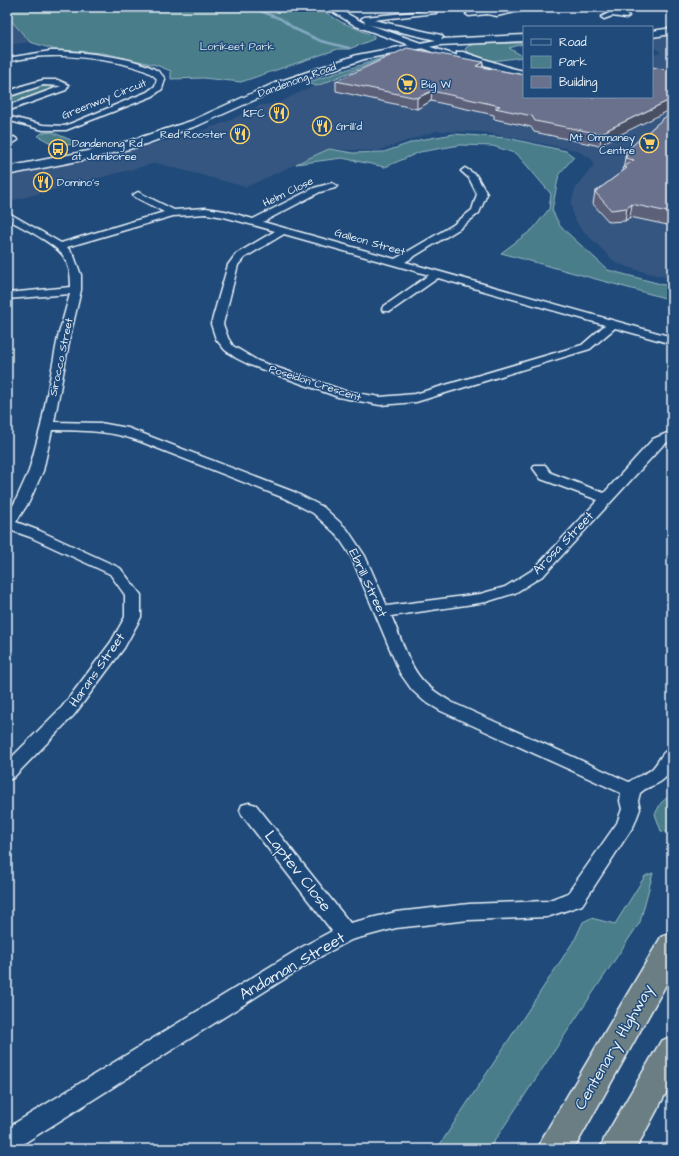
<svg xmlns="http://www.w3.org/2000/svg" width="679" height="1156" font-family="'Architects Daughter',sans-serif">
<rect width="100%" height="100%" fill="#1f4a7a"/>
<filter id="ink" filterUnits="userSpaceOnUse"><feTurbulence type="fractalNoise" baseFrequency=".025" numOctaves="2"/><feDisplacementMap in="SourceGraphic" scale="8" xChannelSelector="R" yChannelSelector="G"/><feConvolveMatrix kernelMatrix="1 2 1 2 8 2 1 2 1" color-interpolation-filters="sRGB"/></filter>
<g filter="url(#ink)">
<g fill="#365680">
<path d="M7 16 30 42 7 45Z"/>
<path d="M672 35V279L637 270 616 263 580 228 573 216 571 203 575 189 593 166 594 162 590 158 576 150 483 132 436 131 377 151 329 149 246 187 156 163 7 202V176L154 144 195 133 226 122 261 105 277 104 296 94 352 69 395 56 451 60 471 55 524 72V97H652V55L661 53 652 45V36Z"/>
</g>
<g fill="#4a7d8a" stroke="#99b7c1">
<path d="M7 7H317L341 22 374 36V39L349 49H338L241 82 203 78 171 79V71L156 65 103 53 56 50 30 42 7 16Z"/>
<path d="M521 43 523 44 509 48 524 57 492 61 468 53 465 49 468 46 475 44Z"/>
<path d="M391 55 317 86 306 83Z"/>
<path d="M42 84 60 85 7 107V96Z"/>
<path d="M52 132 78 143 52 148 51 143 38 136 42 133Z"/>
<path d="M454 134 507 138 566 151 574 157 559 174 552 210 560 226 608 270 672 287V300L501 253 533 229 549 209 551 194 517 154 493 146 460 145 420 152 385 167 342 158 296 164 329 149 353 153 384 152 419 140Z"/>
<path d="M672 793V833L661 831 655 814 661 803Z"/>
<path d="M653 873 640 922 489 1149H437L575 939 583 922 591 918 615 924 645 876Z"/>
</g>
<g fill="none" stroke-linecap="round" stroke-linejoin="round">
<path stroke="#84a8c1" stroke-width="2.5" d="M240 7 258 10 281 19 295 29 321 41 349 48"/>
<defs>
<g id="minor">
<path d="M501 7 506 9 538 7 497 16 487 14 469 16 466 14C471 11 476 13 482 11 490 7 491 7 501 7Z"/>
<path d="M434 10 436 11V13L364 21 361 19 364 17Z"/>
<path d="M611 12 626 14 629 16 626 18 612 16 604 19 601 17Z"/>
<path d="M418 43 471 60 472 62 471 64H465L416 46 415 45Z"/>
<path d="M51 51C75 51 137 57 156 70 160 72 162 75 165 79L162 89 153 96 66 130H43L7 120V116L43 125 65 126 147 92 155 86 157 79C145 62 71 55 50 56 35 56 21 59 7 62V58Z"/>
<path d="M457 52H463L511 68 524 71V75L506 72 457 56Z"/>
<path d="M43 80H58L69 85 66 90 7 111V106L61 86 43 85 7 97V92L25 85Z"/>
<path d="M14 137 18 140 7 147V141Z"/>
<path d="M465 168 476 175 487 194 479 213 459 229 405 262 672 337V344L615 328 590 349 416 402 380 405 338 397 250 365 236 358 225 350 216 339 211 324 228 265 236 254 275 231 224 217 206 214 173 216 67 247 74 256 81 275V290L70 337 54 422 100 423 128 428 294 492 323 507 347 529 365 556 387 606 480 594 505 587 534 569 598 500 541 479 533 468 535 465H545L551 473 604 493 653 439 672 431V440L663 445 544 575 515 593 486 602 391 616C401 637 408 666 425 683 433 691 443 697 453 703L629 782C636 776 645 775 652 769 660 761 661 751 672 748 672 761 673 774 660 782 652 787 648 786 640 793L638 801 640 809 634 825 582 905 547 917 469 920 396 928 351 940 316 959 15 1149H7V1128L302 947 332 931 242 815 240 810 242 805 249 803 256 805 350 923 396 912 469 904 547 901 568 893 617 823 622 809 620 801 621 793 441 711 424 701 412 690 400 673 351 556 337 535 313 513 284 498 139 441C108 430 85 431 52 430L43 471 29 502 16 522 40 531 120 568 141 595V617L124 648 74 715 13 778 7 780V762L62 707 111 642 125 617V595L110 574 30 537 10 530H7V515L15 502 29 471 41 426 58 337 70 294 7 299V293L71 287C71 277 70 266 64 257 57 244 21 227 7 219V212L61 243 164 212 135 197 133 195 138 192 174 210 206 208 225 211 253 219 314 188 332 183 337 186 335 188 320 192 263 222 395 259 453 225 472 210 477 194 469 178 461 171ZM284 234 429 275 383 307 382 309 383 311H391L438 278 605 325 582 345 415 394 380 397 345 391 258 361 233 346 228 338 223 324 238 265 244 258Z"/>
</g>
<path id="tertiary" d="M325 7H335L362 22 421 43 422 45 418 48 415 47 356 26Z"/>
<g id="secondary">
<path d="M369 19 441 35 443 37 441 39 524 35V41L440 45 364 59 283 87 199 125 137 147 93 158 7 175V167L93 150 129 141 191 121 275 83 357 55 436 40 366 24 364 22 366 20Z"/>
<path d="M672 28V34L652 37V31Z"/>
</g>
<g id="motorway">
<path d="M672 933V974L574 1149H538L543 1137 661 937Z"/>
<path d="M672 1036V1082L636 1149H600L605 1137 661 1041Z"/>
</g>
</defs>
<use href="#minor" stroke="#e8f1f8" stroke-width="3"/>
<use href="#tertiary" stroke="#e8f1f8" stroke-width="3"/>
<use href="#secondary" stroke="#e8f1f8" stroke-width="3"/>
<use href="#motorway" stroke="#e8f1f8" stroke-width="3"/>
<use href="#minor" fill="#1f4a7a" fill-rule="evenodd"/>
<use href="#tertiary" fill="#1f4a7a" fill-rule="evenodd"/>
<use href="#secondary" fill="#1f4a7a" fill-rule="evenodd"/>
<use href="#motorway" fill="#6b7e84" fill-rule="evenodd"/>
</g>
<g fill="#5b6179" stroke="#e8f1f8">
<path d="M483 62 482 67 524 75 652 97 607 141 600 146 534 132 531 127 494 119V115L431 101 417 109 336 91V81Z"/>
<path d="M672 111V226L630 217 625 221 609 222 593 204 595 192 623 171 626 151Z"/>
</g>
<g fill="#4a4f63" stroke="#e8f1f8">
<path d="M483 62 482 73 476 66Z"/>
<path d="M432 91 431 101 417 109V98Z"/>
<path d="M672 99V109L607 141 600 146 601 134 609 129Z"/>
<path d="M632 204 630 217 625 221 627 208Z"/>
</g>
<g fill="#6a718d" stroke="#e8f1f8">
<path d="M407 48 483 62 476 66 524 75V97H652V67L672 71V99L609 129 601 134 535 121 532 116 495 108 500 106 432 91 417 98 336 81Z"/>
<path d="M672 111V213L632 204 627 208 611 210 595 192 627 168 624 167 634 160 625 158 627 156H625L630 152 626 151Z"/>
</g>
</g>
<defs>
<symbol id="supermarket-ring" viewBox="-11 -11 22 22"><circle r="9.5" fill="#1f4a7a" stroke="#ffd166" stroke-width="1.5"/><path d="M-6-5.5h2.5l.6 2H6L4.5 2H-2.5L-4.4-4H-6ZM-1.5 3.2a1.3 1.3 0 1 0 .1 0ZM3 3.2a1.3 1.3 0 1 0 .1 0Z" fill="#ffd166"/></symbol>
<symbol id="restaurant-ring" viewBox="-11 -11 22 22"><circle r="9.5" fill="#1f4a7a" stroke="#ffd166" stroke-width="1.5"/><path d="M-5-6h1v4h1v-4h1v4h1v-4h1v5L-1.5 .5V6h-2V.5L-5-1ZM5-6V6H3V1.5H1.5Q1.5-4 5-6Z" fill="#ffd166"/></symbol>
<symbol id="bus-ring" viewBox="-11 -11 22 22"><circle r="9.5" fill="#1f4a7a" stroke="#ffd166" stroke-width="1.5"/><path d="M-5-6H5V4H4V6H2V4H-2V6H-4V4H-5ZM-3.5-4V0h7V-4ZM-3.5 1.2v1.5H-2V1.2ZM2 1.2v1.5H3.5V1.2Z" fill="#ffd166"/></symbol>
</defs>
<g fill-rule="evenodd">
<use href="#supermarket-ring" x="396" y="73" width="22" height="22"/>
<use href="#restaurant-ring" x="268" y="102" width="22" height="22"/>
<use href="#restaurant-ring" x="311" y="115" width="22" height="22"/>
<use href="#restaurant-ring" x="229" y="123" width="22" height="22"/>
<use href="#supermarket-ring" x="638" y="132" width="22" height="22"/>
<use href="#bus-ring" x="47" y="138" width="22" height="22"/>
<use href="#restaurant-ring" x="32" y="171" width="22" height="22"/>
</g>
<g text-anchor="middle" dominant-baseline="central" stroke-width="3" stroke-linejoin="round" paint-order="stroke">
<g font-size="11" fill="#d0e0e8" stroke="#1f4a7a">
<text x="237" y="46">Lorikeet Park</text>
</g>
<g font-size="11" fill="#e8f1f8" stroke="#1f4a7a">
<text transform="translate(297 80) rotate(-20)">Dandenong Road</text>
<text transform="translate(104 99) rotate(-22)">Greenway Circuit</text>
<text transform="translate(288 192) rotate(-26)">Helm Close</text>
<text transform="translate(370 242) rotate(16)">Galleon Street</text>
<text transform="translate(61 357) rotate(-78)">Sirocco Street</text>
<text transform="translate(315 383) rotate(18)">Poseidon Crescent</text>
</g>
<g font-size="11" fill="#e8f1f8" stroke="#1f4a7a" text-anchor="start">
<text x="421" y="84">Big W</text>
<text x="265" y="113" text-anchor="end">KFC</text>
<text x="336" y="126">Grill'd</text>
<text x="226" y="134" text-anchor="end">Red Rooster</text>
<text x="635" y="137" text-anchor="end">Mt Ommaney<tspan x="635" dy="13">Centre</tspan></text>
<text x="72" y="143">Dandenong Rd<tspan x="72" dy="13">at Jamboree</tspan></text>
<text x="57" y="182">Domino's</text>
</g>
<g font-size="13" fill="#e8f1f8" stroke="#1f4a7a">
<text transform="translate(563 543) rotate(-46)">Arosa Street</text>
<text transform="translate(368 583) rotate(65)">Ebrill Street</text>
<text transform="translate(97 670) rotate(-55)">Harans Street</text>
</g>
<g font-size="16" fill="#e8f1f8" stroke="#1f4a7a">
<text transform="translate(298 871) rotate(52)">Laptev Close</text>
<text transform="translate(292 966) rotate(-30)">Andaman Street</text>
<text transform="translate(614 1047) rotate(-60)">Centenary Highway</text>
</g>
</g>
<rect width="679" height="1156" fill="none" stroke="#1f4a7a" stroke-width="24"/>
<rect x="12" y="12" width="655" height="1132" fill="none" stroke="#e8f1f8" stroke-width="1.5" filter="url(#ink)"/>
<rect x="523" y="26" width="130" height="72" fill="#1f4a7a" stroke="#6f8dac"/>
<rect x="531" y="39" width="20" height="6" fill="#1f4a7a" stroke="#6f8dac"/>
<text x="559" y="46" font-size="12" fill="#e8f1f8">Road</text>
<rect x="531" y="56" width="20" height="12" fill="#4a7d8a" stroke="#6f8dac"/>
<text x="559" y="66" font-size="12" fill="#e8f1f8">Park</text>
<rect x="531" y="76" width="20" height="12" fill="#6a718d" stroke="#6f8dac"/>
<text x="559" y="86" font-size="12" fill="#e8f1f8">Building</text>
</svg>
